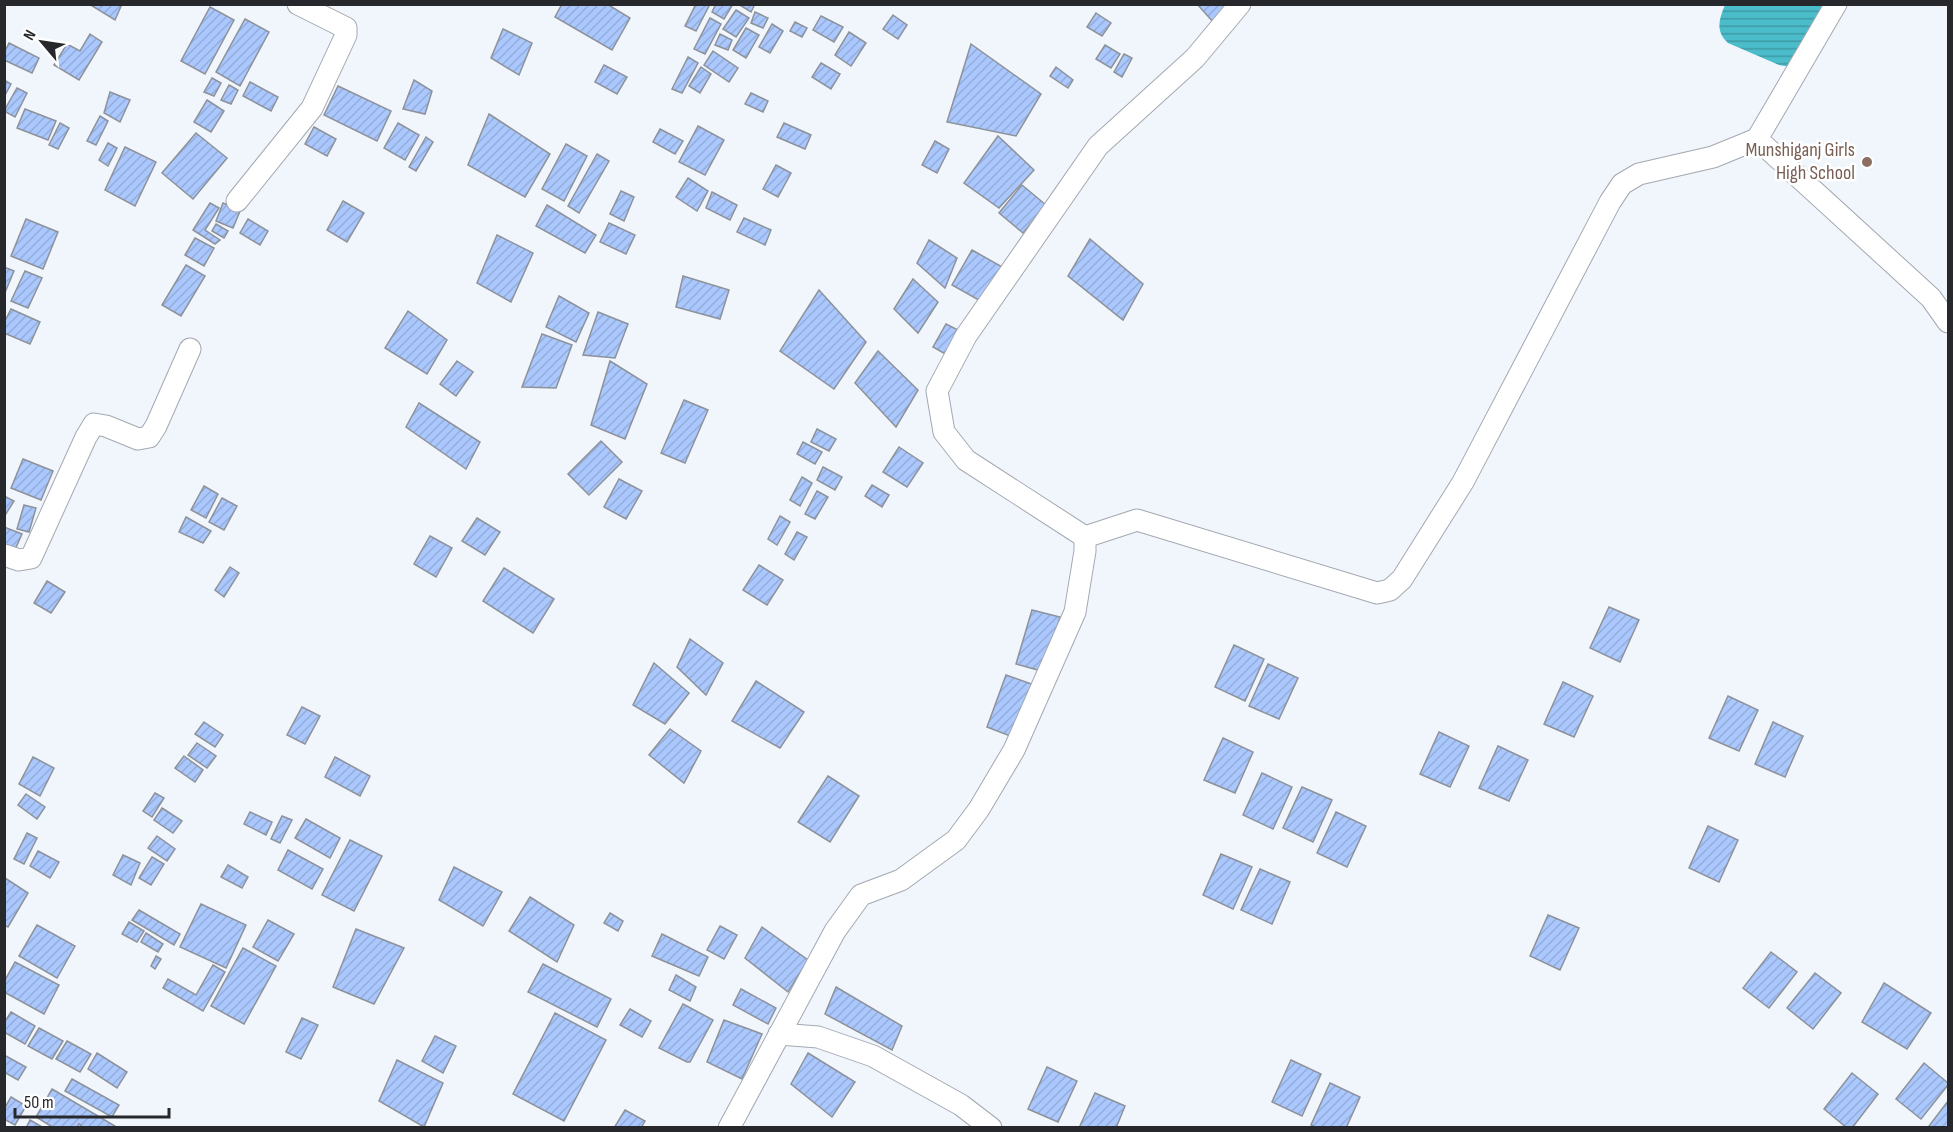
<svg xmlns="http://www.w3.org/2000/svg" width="1953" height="1132" font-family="'Sofia Sans Condensed',sans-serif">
<defs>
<pattern id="water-rules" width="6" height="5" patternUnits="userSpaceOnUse" patternTransform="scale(1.5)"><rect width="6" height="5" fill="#4bbdca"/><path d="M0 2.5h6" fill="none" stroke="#3e9aa4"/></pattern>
<pattern id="building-hatch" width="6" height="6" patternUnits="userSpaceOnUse" patternTransform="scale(1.5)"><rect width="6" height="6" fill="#abc8fe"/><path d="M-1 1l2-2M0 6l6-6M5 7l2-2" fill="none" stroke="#93acda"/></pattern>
</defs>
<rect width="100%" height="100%" fill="#f1f6fd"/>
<path fill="url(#water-rules)" d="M1725 5H1833L1791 67 1779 65 1728 43C1715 31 1719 19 1725 5Z"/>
<g fill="url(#building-hatch)" stroke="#8d929a" stroke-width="1.5">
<path d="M89 4H122L115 20Z"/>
<path d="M562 4H607L630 18 612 50 555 17Z"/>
<path d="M696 4H710L696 31 685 26Z"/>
<path d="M716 4H733L724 19 712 12Z"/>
<path d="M738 4H755L751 12Z"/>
<path d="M1197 4H1234L1214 23Z"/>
<path d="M210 7 234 20 205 74 181 61Z"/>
<path d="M736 10 749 18 736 37 723 29Z"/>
<path d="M755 12 768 18 763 28 751 23Z"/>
<path d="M1096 13 1111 23 1102 36 1087 27Z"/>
<path d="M893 15 907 25 898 39 883 29Z"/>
<path d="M821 16 843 27 834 42 813 30Z"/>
<path d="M710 18 721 24 705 54 694 49Z"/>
<path d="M245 19 269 32 240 86 216 72Z"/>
<path d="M795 22 807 28 802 37 790 31Z"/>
<path d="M772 24 783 31 770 53 759 47Z"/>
<path d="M746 28 759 35 746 58 733 50Z"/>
<path d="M503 29 532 43 519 75 491 58Z"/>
<path d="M849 32 866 43 851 66 835 55Z"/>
<path d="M90 34 102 42 79 80 54 65 67 44 80 51Z"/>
<path d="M720 34 732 40 728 50 715 45Z"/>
<path d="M9 43 39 58 32 73 4 60V53Z"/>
<path d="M971 44 1041 94 1016 136 947 122Z"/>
<path d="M1105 45 1120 54 1111 68 1096 59Z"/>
<path d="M713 51 738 68 729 82 704 65Z"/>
<path d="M1124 54 1132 58 1122 77 1114 72Z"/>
<path d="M688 57 698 63 682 93 672 89Z"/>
<path d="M821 63 840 74 831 89 812 77Z"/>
<path d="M604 65 627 77 617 94 595 82Z"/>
<path d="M701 67 711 74 700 93 689 86Z"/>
<path d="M1056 67 1073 80 1068 88 1050 76Z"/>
<path d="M212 78 221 83 214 96 204 92Z"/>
<path d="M4 80 11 84 4 97Z"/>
<path d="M414 80 432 91 425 114 403 109Z"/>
<path d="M250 82 278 97 271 111 243 96Z"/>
<path d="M229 85 238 90 231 104 221 100Z"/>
<path d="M338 86 391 111 377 141 324 115Z"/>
<path d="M17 88 27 93 15 117 4 111Z"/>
<path d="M110 92 130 100 120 122 104 113Z"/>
<path d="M751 93 768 101 763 112 745 104Z"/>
<path d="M207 100 224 111 211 132 194 122Z"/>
<path d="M25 109 56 121 48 140 17 128Z"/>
<path d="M489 114 550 154 525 197 468 165Z"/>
<path d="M100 116 108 121 96 145 87 141Z"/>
<path d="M60 123 69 128 58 149 49 145Z"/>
<path d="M398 123 419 135 405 160 384 148Z"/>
<path d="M784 123 811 135 805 149 777 137Z"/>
<path d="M698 126 724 140 705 175 679 162Z"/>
<path d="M314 127 336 139 327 156 305 144Z"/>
<path d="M660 129 683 141 675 154 653 142Z"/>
<path d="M196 133 227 158 193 199 162 173Z"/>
<path d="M998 136 1034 170 999 208 964 183Z"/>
<path d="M426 137 433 142 416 171 409 167Z"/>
<path d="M935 141 949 149 937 173 922 165Z"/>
<path d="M108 143 117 148 108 166 99 160Z"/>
<path d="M566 144 587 156 564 201 542 189Z"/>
<path d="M125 147 156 162 135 206 105 190Z"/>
<path d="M597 154 609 161 579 213 568 206Z"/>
<path d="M776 165 791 173 778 197 763 189Z"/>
<path d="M688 178 708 191 697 211 676 197Z"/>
<path d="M1022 185 1046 205 1023 233 999 213Z"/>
<path d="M621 191 634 197 624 221 610 214Z"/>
<path d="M712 192 737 205 730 220 706 208Z"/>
<path d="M343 201 364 213 347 242 327 230Z"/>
<path d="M210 203 219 208 205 230 220 240 215 244 193 230Z"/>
<path d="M223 203 240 211 233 228 216 221Z"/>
<path d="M547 205 596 235 585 253 536 226Z"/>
<path d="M744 218 771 230 765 245 737 232Z"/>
<path d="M26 219 58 232 43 269 11 256Z"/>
<path d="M248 219 268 231 260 245 240 233Z"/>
<path d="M609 223 635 235 626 254 600 242Z"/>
<path d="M216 224 228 231 224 238 212 231Z"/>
<path d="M497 235 533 253 511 302 477 283Z"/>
<path d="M195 238 214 248 204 266 185 255Z"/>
<path d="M1090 239 1143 284 1123 320 1068 276Z"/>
<path d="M929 240 957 258 945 288 917 263Z"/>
<path d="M972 250 1004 268 984 303 952 285Z"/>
<path d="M186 265 205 276 181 316 162 305Z"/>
<path d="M4 267 14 271 4 295Z"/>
<path d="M25 271 42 278 28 308 11 301Z"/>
<path d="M683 276 729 290 720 319 676 307Z"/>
<path d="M913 279 938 302 918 333 894 309Z"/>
<path d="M819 290 866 342 834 389 780 351Z"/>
<path d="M559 296 589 313 576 342 546 327Z"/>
<path d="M11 309 40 322 30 344 4 333V323Z"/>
<path d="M408 311 447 340 427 374 385 348Z"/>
<path d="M598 312 628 324 615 358 583 355Z"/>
<path d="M946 324 960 331 947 355 933 347Z"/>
<path d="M542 334 572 345 556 388 522 387Z"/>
<path d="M878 351 918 390 896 427 855 383Z"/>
<path d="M457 361 473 372 456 396 440 384Z"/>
<path d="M610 361 647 384 625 439 591 425Z"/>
<path d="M684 400 708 410 685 463 661 453Z"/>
<path d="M419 403 480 442 466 469 406 427Z"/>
<path d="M817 429 836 439 829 451 811 442Z"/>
<path d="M601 441 622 462 589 495 568 474Z"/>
<path d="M803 442 822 452 815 464 797 454Z"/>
<path d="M899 447 923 463 907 487 883 472Z"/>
<path d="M23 459 53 471 41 500 11 488Z"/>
<path d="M823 467 842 477 835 490 817 480Z"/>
<path d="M802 477 812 483 800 506 790 500Z"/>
<path d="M619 479 642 491 626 519 604 507Z"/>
<path d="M872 485 889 495 882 507 865 496Z"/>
<path d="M204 486 218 494 206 518 191 510Z"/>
<path d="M817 491 828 497 815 519 805 514Z"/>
<path d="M4 496 14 501 4 517Z"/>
<path d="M222 498 237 506 224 530 209 522Z"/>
<path d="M24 505 36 508 29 532 17 529Z"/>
<path d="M780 516 790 522 777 545 768 539Z"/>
<path d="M186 517 211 531 203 543 179 532Z"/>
<path d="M477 518 500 532 485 555 462 541Z"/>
<path d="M4 527 22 534 14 552 4 548Z"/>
<path d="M797 532 807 537 794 560 785 554Z"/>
<path d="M430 536 452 548 436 577 414 564Z"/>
<path d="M759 565 783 580 767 605 743 590Z"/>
<path d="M230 567 239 573 224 597 215 590Z"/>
<path d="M504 568 554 599 533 633 483 601Z"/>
<path d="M47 581 65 592 51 613 34 603Z"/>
<path d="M1609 607 1639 620 1620 662 1590 648Z"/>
<path d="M1032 610 1060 617 1045 672 1016 664Z"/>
<path d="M690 639 723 663 706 695 677 667Z"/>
<path d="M1234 645 1264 659 1245 701 1215 687Z"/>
<path d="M654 663 689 693 665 724 633 705Z"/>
<path d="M1268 664 1298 678 1279 719 1249 706Z"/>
<path d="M1006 675 1037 686 1018 739 987 727Z"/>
<path d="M756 681 804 712 780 748 732 721Z"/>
<path d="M1563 682 1593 696 1574 737 1544 724Z"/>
<path d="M1728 696 1758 710 1739 751 1709 738Z"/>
<path d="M302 707 320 716 305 744 287 735Z"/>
<path d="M204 722 223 735 215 747 195 734Z"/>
<path d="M1773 722 1803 736 1785 777 1755 764Z"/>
<path d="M670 729 701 751 684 783 649 755Z"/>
<path d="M1439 732 1469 746 1450 787 1420 774Z"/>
<path d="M1223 738 1253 752 1235 793 1204 780Z"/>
<path d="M197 743 216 756 207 768 188 755Z"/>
<path d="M1498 746 1528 760 1509 801 1479 788Z"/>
<path d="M184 756 203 770 195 782 175 768Z"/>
<path d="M33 757 54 768 40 796 19 784Z"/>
<path d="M335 757 370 776 360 796 325 777Z"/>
<path d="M1262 773 1292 787 1273 829 1243 815Z"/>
<path d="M828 776 859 796 830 842 798 822Z"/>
<path d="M1302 787 1332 800 1313 842 1283 828Z"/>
<path d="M155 793 164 798 152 817 143 811Z"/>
<path d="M26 794 45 807 37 819 18 805Z"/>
<path d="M162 808 182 821 173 833 154 820Z"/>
<path d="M250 812 272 822 266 835 244 824Z"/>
<path d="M1336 812 1366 826 1347 867 1317 853Z"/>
<path d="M282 816 292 820 280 843 271 839Z"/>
<path d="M306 819 340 838 330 858 295 838Z"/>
<path d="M1708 826 1738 840 1719 882 1689 868Z"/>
<path d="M27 833 37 838 24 864 14 859Z"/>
<path d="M157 836 175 849 167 861 148 848Z"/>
<path d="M350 840 382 856 354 911 322 895Z"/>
<path d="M288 850 323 869 312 889 278 870Z"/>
<path d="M38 851 59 862 50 878 30 866Z"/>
<path d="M1221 854 1252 867 1233 909 1203 895Z"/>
<path d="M123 855 140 863 131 885 113 875Z"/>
<path d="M152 857 164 864 151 885 139 878Z"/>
<path d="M228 865 248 877 242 888 221 877Z"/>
<path d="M454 867 502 892 483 926 439 900Z"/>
<path d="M1260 869 1290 882 1272 924 1241 910Z"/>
<path d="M5 878 28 893 8 927 4 925Z"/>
<path d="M530 897 574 925 557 962 509 931Z"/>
<path d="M201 904 246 925 226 968 180 947Z"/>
<path d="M139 910 180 934 174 945 132 920Z"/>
<path d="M610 913 623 921 618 931 604 923Z"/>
<path d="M1548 915 1579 928 1560 970 1530 956Z"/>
<path d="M268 920 294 934 278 961 253 947Z"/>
<path d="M129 922 144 931 137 942 122 934Z"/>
<path d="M37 925 75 946 57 978 19 956Z"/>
<path d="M720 926 737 935 724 959 707 950Z"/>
<path d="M762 927 808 960 788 992 745 958Z"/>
<path d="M356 929 404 948 374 1004 333 987Z"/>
<path d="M146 933 163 944 158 952 141 942Z"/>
<path d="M662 934 708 957 699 976 652 956Z"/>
<path d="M243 948 276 966 244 1024 211 1006Z"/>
<path d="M1771 952 1797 972 1769 1008 1743 988Z"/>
<path d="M156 956 161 959 155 969 151 966Z"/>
<path d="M15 962 59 985 44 1014 4 992V982Z"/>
<path d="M543 964 611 999 597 1027 528 992Z"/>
<path d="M213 965 225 972 203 1011 163 988 168 979 196 995Z"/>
<path d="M1815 973 1841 993 1813 1029 1787 1008Z"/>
<path d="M676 975 696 987 690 1001 669 990Z"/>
<path d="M1884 983 1931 1013 1907 1049 1862 1022Z"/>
<path d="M836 987 902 1026 892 1050 825 1014Z"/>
<path d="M741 989 776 1008 768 1024 733 1005Z"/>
<path d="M683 1004 713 1020 690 1062H687L659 1048Z"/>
<path d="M630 1009 651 1021 642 1037 620 1025Z"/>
<path d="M11 1012 35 1026 25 1044 4 1032V1023Z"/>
<path d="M555 1013 606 1040 564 1121 513 1094Z"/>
<path d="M302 1018 318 1025 301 1059 286 1052Z"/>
<path d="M724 1020 762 1034 742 1079 707 1062Z"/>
<path d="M39 1028 63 1041 52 1059 28 1046Z"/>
<path d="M435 1036 456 1046 443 1073 422 1061Z"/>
<path d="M67 1041 91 1054 80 1072 56 1059Z"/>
<path d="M97 1053 127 1072 117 1088 88 1069Z"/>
<path d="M808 1053 855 1082 832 1117 791 1084Z"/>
<path d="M4 1055 26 1067 18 1080 4 1072Z"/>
<path d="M397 1060 443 1083 424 1127 379 1101Z"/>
<path d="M1291 1060 1321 1074 1302 1116 1272 1102Z"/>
<path d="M1924 1063 1948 1083V1085L1921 1119 1896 1099Z"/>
<path d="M1047 1067 1077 1081 1058 1122 1028 1109Z"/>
<path d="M1852 1073 1878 1094 1852 1128H1847L1824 1109Z"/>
<path d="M72 1079 119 1105 112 1117 65 1091Z"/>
<path d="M1330 1083 1360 1097 1346 1128H1317L1311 1125Z"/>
<path d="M52 1089 115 1126 114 1128H84L79 1124 77 1128H54L36 1117Z"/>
<path d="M1095 1093 1125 1106 1116 1128H1079Z"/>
<path d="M11 1097 26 1106 15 1125 4 1119V1109Z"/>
<path d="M1948 1101V1128H1932L1929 1126Z"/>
<path d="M625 1110 645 1121 641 1128H614Z"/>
<path d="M30 1120 44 1128H26Z"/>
</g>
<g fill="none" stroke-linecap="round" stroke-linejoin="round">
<defs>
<g id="minor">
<path d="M1836 4 1757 139 1931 298 1948 322"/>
<path d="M237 201 312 108 346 35V28L298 4"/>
<path d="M1085 537 1137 520 1377 593 1390 590 1402 579 1463 482 1610 202 1622 184 1639 174 1713 157 1757 139"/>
<path d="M4 555 19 560 31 558 86 437 94 424 106 426 138 439 149 437 156 426 190 349"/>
<path d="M779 1034 818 1037 873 1056 961 1105 991 1128"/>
<path d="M729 1128 835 931 861 895 901 880 956 840 979 809 1014 750 1075 612 1085 551V537L966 460 944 432 937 391 966 336 1098 146 1195 58 1240 4"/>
</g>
</defs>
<use href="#minor" stroke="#a3a8b1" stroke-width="23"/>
<use href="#minor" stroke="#fff" stroke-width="21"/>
</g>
<circle fill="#8d6e63" stroke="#fff" stroke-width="2" cx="1867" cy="162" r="6"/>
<g text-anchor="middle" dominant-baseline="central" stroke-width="5" stroke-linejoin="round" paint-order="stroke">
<g font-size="20" fill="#785e54" stroke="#fff" text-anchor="end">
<text x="1855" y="150">Munshiganj Girls<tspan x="1855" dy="23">High School</tspan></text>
</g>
</g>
<rect width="1953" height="1132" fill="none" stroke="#27282c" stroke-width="12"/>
<g transform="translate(42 42) rotate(299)" stroke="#ffffff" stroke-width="4.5" paint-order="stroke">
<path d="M0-4.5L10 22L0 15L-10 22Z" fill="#27282c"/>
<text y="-9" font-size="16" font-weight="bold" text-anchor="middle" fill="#27282c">N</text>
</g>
<path d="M15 1108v9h154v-9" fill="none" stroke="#27282c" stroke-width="3"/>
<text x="24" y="1108" font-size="18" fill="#27282c" stroke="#ffffff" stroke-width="4.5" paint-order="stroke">50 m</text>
</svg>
